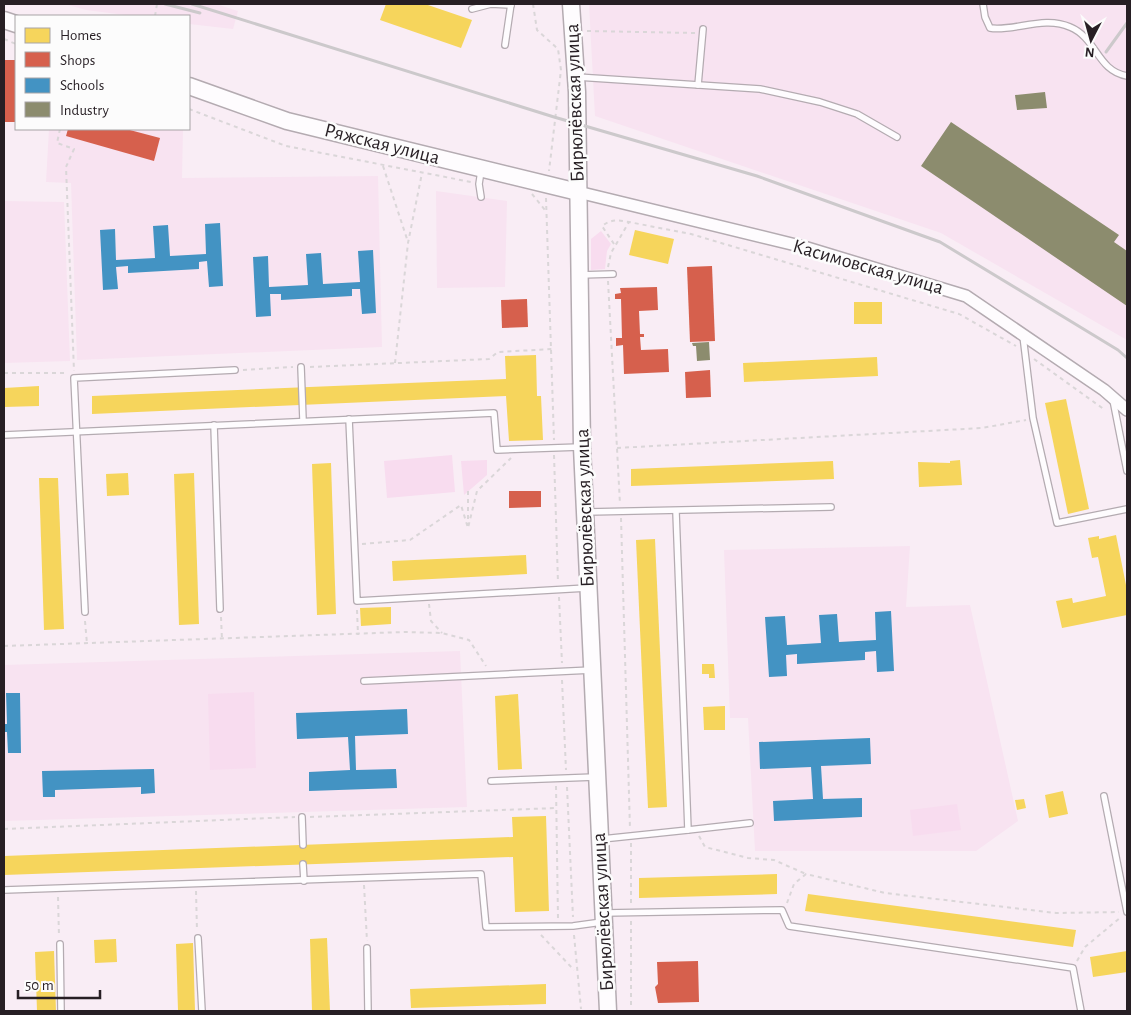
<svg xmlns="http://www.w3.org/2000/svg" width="1131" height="1015" font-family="'Alegreya Sans',sans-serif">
<rect width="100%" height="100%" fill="#f9edf5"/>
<g fill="#f8e3f1">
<path d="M65 4H216L238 11 233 29 189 24V16H133L86 10Z"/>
<path d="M589 4H1127V340L941 233 595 116Z"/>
<path d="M49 129H183L182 178 378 176 382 347 77 360 71 183 46 182Z"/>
<path d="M436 191 507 201 505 287 437 288Z"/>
<path d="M4 201 64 202 70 361 4 363Z"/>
<path d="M910 546 906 607 970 605 1018 821 976 851H755L748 718H730L724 550Z"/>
<path d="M460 651 467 807 4 821V665Z"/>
</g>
<g fill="#f8dcef">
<path d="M601 231 611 244 607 251 605 269 591 270V239Z"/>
<path d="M452 455 455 492 387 498 384 461Z"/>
<path d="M487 460V475L464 495 461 461Z"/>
<path d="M254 692 256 768 210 770 208 694Z"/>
<path d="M957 804 961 830 913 836 910 810Z"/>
</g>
<g fill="#f6d55c">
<path d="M386 4H425L472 20 461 48 380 20Z"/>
<path d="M635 230 674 239 668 264 629 255Z"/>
<rect x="854" y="302" width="28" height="22"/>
<path d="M536 355 537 396H541L543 440 509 441 506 396 92 414V396L506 379 505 356Z"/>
<path d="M877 357 878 376 744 382 743 363Z"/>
<path d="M39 386V406L4 407V388Z"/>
<path d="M1066 399 1089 509 1068 514 1045 403Z"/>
<path d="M960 460 962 485 919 487 918 462 950 463V461Z"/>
<path d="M833 461 834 479 631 486V469Z"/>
<path d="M331 463 336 614 317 615 312 464Z"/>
<path d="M128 473 129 495 107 496 106 474Z"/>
<path d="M194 473 199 624 179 625 174 474Z"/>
<path d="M39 478H58L64 629 44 630Z"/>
<path d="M1116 535 1127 590V615L1062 628 1056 601 1072 598 1073 603 1106 596 1098 557 1092 558 1088 538 1099 536V539Z"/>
<path d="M655 539 667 807 648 808 636 540Z"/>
<path d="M526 555 527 574 393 581 392 561Z"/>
<path d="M391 607V624L361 626 360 608Z"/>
<path d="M702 664H714L715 678H709V674H702Z"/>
<path d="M518 694 522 769 498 770 495 696Z"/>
<path d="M725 706V730H704L703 707Z"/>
<path d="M1063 791 1068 814 1049 818 1045 795Z"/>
<path d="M1024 799 1026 808 1017 810 1015 800Z"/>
<path d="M546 816 549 911 515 912 513 857 4 875V856L513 837 512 817Z"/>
<path d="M777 874V894L639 898V878Z"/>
<path d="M808 894 1076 930 1073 947 805 911Z"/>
<path d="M327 938 330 1011H312L310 939Z"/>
<path d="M116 939 117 962 95 963 94 940Z"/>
<path d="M193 943 195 1011H178L176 944Z"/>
<path d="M54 951 56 1011H37L35 952Z"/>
<path d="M1127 951V972L1093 977 1090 957Z"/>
<path d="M546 984V1004L411 1008 410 989Z"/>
</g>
<g fill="#d6604d">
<rect x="4" y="60" width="12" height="62"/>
<path d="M68 129H126L160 138 154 161 66 136Z"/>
<path d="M712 266 715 341 690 342 687 267Z"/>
<path d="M657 287 658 310 639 311 640 334H644V337H640L641 350 668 349 669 372 624 374 623 345 616 346V338H622L621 299H615V294L621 293 620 288Z"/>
<path d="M527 299 528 327 502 328 501 300Z"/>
<path d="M710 370 711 397 686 398 685 372Z"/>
<path d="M509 491H541V507L509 508Z"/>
<path d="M698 961 699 1002 658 1003 655 987 658 984 657 962Z"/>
</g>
<g fill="#4393c3">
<path d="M220 223 223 286 209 287 207 261 199 262V269L128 273V266L116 267 118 289 103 290 100 230 115 229 116 260 155 258 153 226 168 225 170 256 206 254 205 224Z"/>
<path d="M373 250 376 313 362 314 360 289H352V296L281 300V294H270L271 316 256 317 253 257 268 256 269 287 308 285 306 254 321 253 323 284 360 282 358 251Z"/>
<path d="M891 611 894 671 877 672 876 651 865 652V660L797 664V654L786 655 787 676 769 677 765 617 785 616 787 645 821 643 819 615 837 614 839 642 876 640 875 612Z"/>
<path d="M6 693H20L21 753H8L7 732H4V724H7Z"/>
<path d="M407 709 408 734 355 736 356 770 396 769 397 788 309 791V772L350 770 348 737 297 739 296 713Z"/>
<path d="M870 738 871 764 821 766 823 799 862 798V817L774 821 773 801 813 799 811 767 760 769 759 742Z"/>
<path d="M154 769 155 793 141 794V787L55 790V797H43L42 771Z"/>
</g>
<g fill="#8c8c6e">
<path d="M1045 92 1047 108 1017 110 1015 95Z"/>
<path d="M951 122 1119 235 1114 242 1127 251V306L921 166Z"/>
<path d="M709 342 710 360 697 361 696 346H693L692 343Z"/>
</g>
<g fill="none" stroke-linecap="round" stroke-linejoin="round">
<defs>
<g id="lane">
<path d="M983 4 985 17 990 28C1014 32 1044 15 1070 27 1097 38 1097 71 1127 76"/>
<path d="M472 9 491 4 511 5"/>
<path d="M505 45 511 4"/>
<path d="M577 77 760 89 820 102 857 114 897 137"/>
<path d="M698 85 703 29"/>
<path d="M481 197 479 184 481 171"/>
<path d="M580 275 613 274"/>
<path d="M1023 336 1033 418 1057 523 1127 509"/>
<path d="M301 367 303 420"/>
<path d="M1113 400 1127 471"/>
<path d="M349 419 357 601 587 588"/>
<path d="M214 425 220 609"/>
<path d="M4 435 494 413 497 450 580 447"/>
<path d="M587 512 831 507"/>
<path d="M85 612 74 378 235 370"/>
<path d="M364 681 592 670"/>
<path d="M491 781 595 777"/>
<path d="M1104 796 1127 912"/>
<path d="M302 817 303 845"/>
<path d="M688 830 750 823"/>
<path d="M602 839 688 830 676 512"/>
<path d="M303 864 304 881"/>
<path d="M4 890 481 874 486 927 573 926 602 922"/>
<path d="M604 913 782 910 789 926 1073 968 1081 1011"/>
<path d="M198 938 202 1011"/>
<path d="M60 944 61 1011"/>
<path d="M367 948 368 1011"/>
</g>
<path id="street" d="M578 192 804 247 966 296 1104 390 1127 410"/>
<g id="secondary">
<path d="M571 4 577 92 582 447 608 1011"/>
<path d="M4 20 16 24"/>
<path d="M189 86 287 121 578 192"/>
</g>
</defs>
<use href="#lane" stroke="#b4abb1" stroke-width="8"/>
<use href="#street" stroke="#b4abb1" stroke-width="14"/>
<use href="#secondary" stroke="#b4abb1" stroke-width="19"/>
<g stroke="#dad6d8" stroke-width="2" stroke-dasharray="4 4" stroke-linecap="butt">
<path d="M533 4 537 30 558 49 561 70 549 171"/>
<path d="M155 16 157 4"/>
<path d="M587 31 695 33"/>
<path d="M4 39 16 44"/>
<path d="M189 109 286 146 471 182"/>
<path d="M60 129 57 143 74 149 66 167 74 371"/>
<path d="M383 166 408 242"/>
<path d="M532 194 545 210"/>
<path d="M546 198 554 440"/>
<path d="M614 244 602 226C611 219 617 220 629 222"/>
<path d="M608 267 611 253 629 222 691 234 959 314 1016 346"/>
<path d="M608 281 620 504"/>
<path d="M1034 359 1105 410"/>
<path d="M395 363 408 243 422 173"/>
<path d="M310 367 489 359 498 352 553 349"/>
<path d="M243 370 293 367"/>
<path d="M4 373H67"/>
<path d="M617 448 982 428 1026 420"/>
<path d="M554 455 558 583"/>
<path d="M468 491V524"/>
<path d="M621 518 630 829"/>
<path d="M362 544 410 540 461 505 468 528 477 491 511 458"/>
<path d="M559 597 562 663"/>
<path d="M429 604 431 621 442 633"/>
<path d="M357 610 358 635"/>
<path d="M221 617 222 640"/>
<path d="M85 621 87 644"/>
<path d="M4 646 404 632 442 633 469 640 486 666"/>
<path d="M562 680 566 770"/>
<path d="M556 786 558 919"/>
<path d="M567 787 573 917"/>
<path d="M310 817 557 808"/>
<path d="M4 829 295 817"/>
<path d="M699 836 705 847 748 858 774 860 806 874"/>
<path d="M631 843V904"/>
<path d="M364 885 367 941"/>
<path d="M196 891 197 931"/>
<path d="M58 897 59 937"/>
<path d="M787 903 794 884 806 874 885 893 1056 913 1119 912"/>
<path d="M631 921V1006"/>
<path d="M541 935 574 970"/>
<path d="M574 935 581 1009"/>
<path d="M1077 961 1085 947 1121 917"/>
<path d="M1126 1011H1127"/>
</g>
<use href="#lane" stroke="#fefcfe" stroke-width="5.5"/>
<use href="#street" stroke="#fefcfe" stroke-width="11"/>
<use href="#secondary" stroke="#fefcfe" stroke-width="16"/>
<g stroke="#ccc9cb" stroke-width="3">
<path d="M165 4 200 13"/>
<path d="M192 4 554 117 757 176 940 242 1118 350 1127 358"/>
<path d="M1106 52 1127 23"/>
</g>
</g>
<g text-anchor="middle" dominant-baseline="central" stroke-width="5" stroke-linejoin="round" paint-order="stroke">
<g font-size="20" fill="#271f24" stroke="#fcfcfc">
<text transform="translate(575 103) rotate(-92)">Бирюлёвская улица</text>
<text transform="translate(382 144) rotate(14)">Ряжская улица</text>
<text transform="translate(868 267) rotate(16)">Касимовская улица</text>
<text transform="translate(585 508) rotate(-92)">Бирюлёвская улица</text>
<text transform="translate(603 912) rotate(-93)">Бирюлёвская улица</text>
</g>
</g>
<rect width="1131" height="1015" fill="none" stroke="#271f24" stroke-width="10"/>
<rect x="15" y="15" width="175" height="115" fill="#fcfcfc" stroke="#a7a4a6"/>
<rect x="25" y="28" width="25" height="15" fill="#f6d55c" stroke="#a7a4a6"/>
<text x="60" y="40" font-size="15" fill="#271f24">Homes</text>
<rect x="25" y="52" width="25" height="15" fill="#d6604d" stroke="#a7a4a6"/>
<text x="60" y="65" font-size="15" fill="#271f24">Shops</text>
<rect x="25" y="78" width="25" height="15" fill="#4393c3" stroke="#a7a4a6"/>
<text x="60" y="90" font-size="15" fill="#271f24">Schools</text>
<rect x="25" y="102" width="25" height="15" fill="#8c8c6e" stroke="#a7a4a6"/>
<text x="60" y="115" font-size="15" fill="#271f24">Industry</text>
<g transform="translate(1091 40) rotate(186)" stroke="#fcfcfc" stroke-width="4" paint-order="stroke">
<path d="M0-4L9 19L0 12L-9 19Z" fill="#271f24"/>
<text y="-8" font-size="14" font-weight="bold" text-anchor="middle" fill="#271f24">N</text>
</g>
<path d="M18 990v8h82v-8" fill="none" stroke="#271f24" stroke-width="2.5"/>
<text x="25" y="990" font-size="15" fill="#271f24" stroke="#fcfcfc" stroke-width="4" paint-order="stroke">50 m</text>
</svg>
